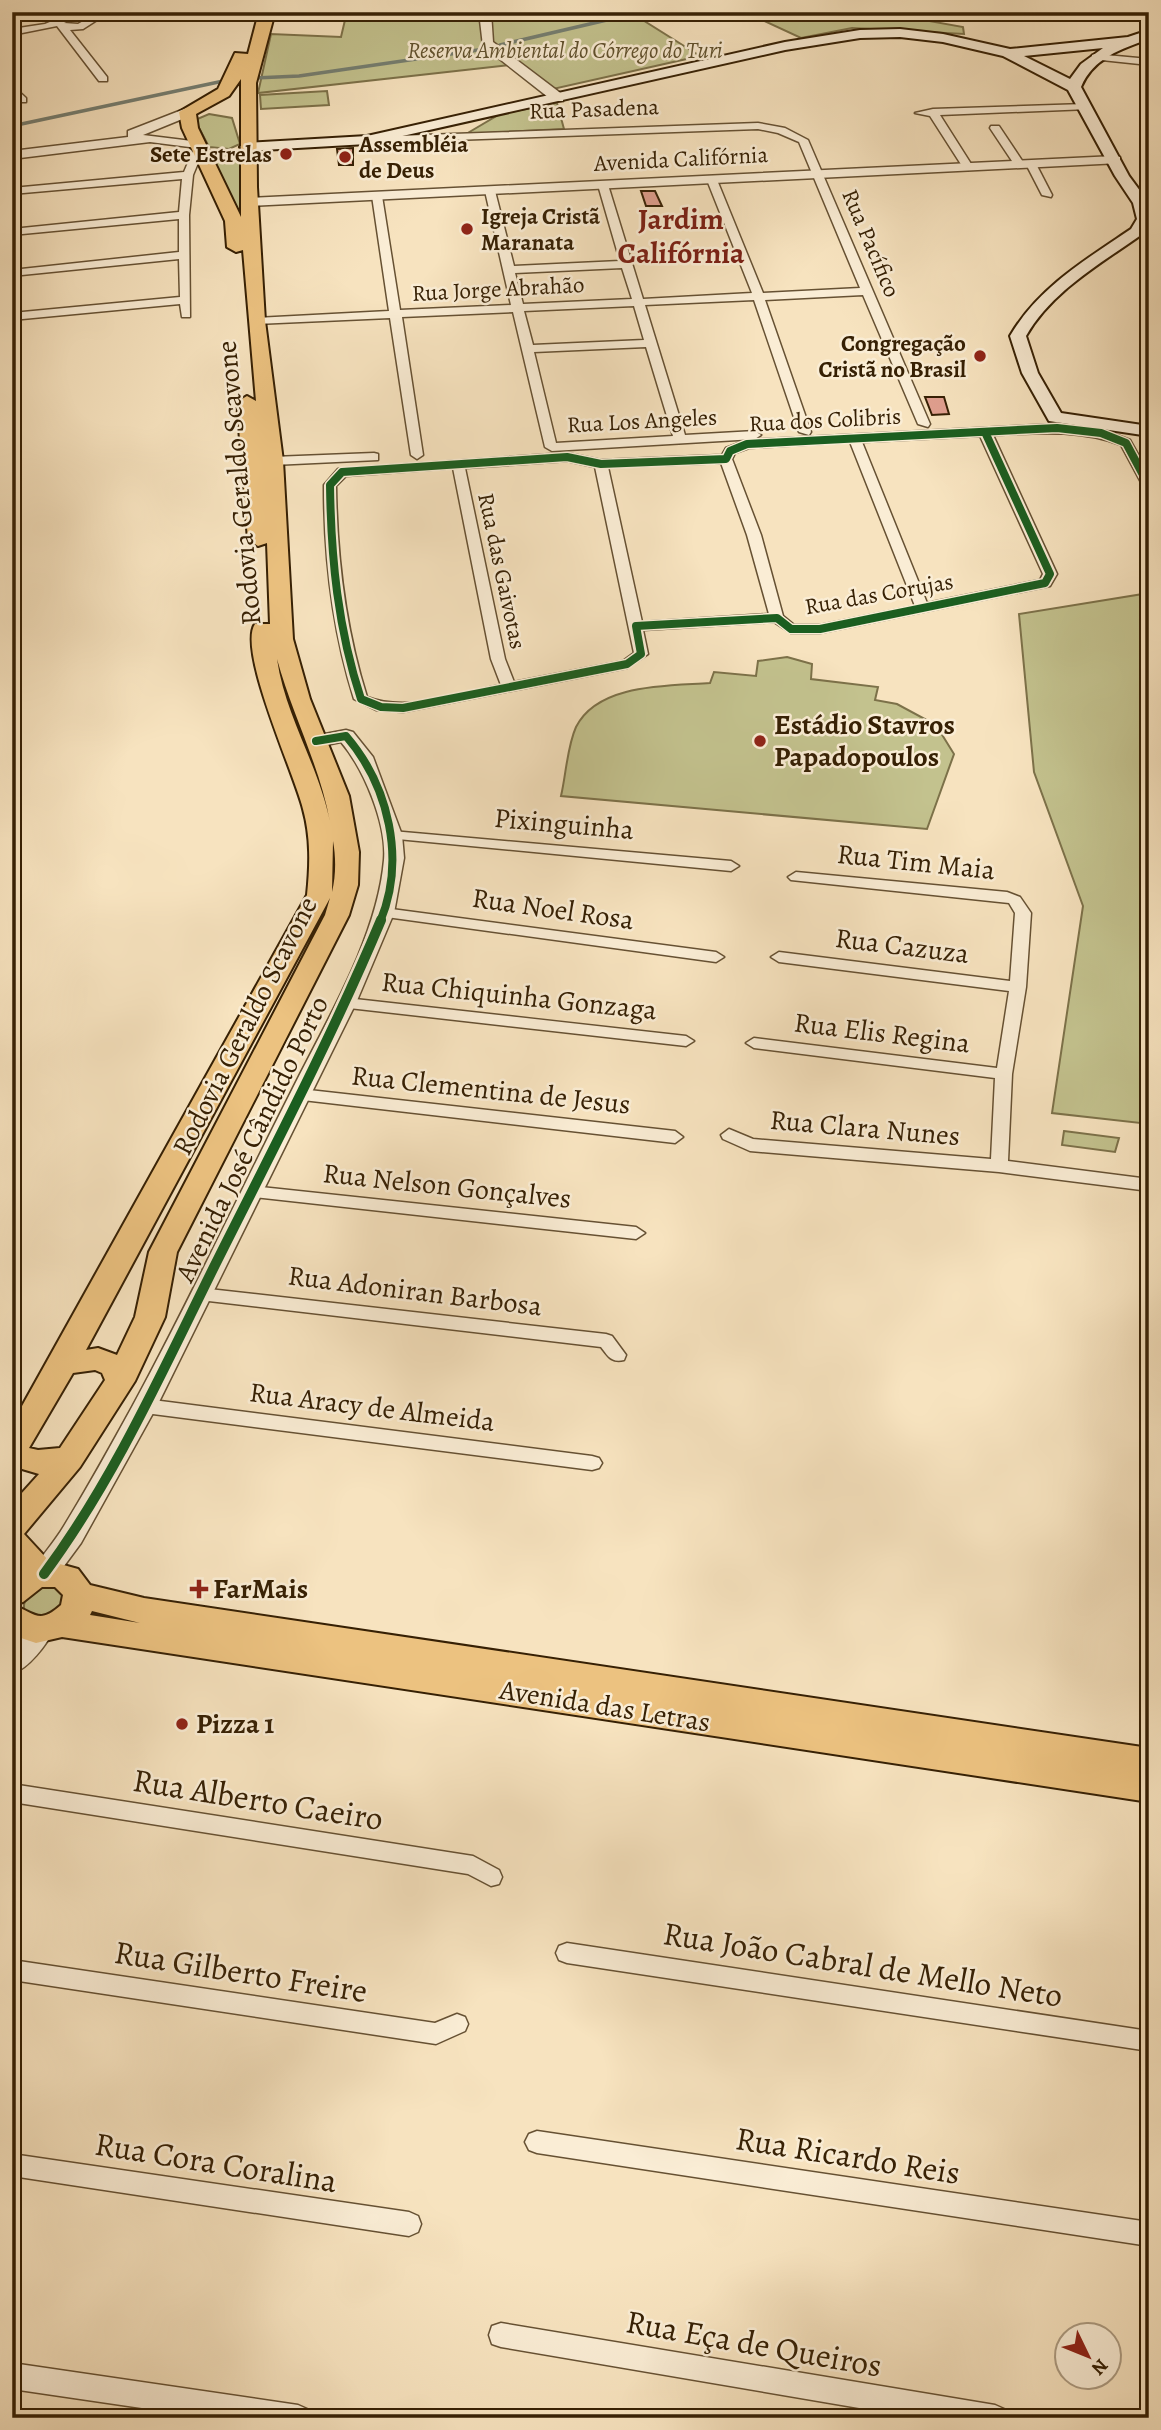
<svg xmlns="http://www.w3.org/2000/svg" width="1161" height="2430" font-family="Alegreya,serif">
<rect width="100%" height="100%" fill="#f7e3bf"/>
<filter id="stains"><feTurbulence type="fractalNoise" baseFrequency=".00286" numOctaves="4"/><feColorMatrix values="0 0 0 0 .2 0 0 0 0 .09 0 0 0 0 .02 0 0 0 .5 -.17"/></filter>
<radialGradient id="worn" r=".72"><stop offset=".6" stop-color="#630" stop-opacity="0"/><stop offset="1" stop-color="#630" stop-opacity=".3"/></radialGradient>
<g fill="#c3c28e" stroke="#7c7149" stroke-width="2">
<path d="M588 12H664L638 17 700 56 553 89 520 64 258 93 271 34 341 37 345 20 479 17 490 21Z"/>
<path d="M745 12H919L918 19 963 27 964 34 852 28 801 38Z"/>
<path d="M327 91 329 105 261 109 260 95Z"/>
<path d="M557 103 564 129 466 134 500 114Z"/>
<path d="M209 114 232 118 240 144 229 149 209 147 195 120Z"/>
<path d="M206 153 240 154 241 213 238 212Z"/>
<path d="M1149 593V1124L1052 1113 1083 906 1034 772 1019 614Z"/>
<path d="M787 657 812 664 811 679 878 687 875 700 897 704 936 725 954 754 927 829 561 796C566 775 567 747 576 727 598 683 669 686 710 683L714 672 756 676 758 661Z"/>
<path d="M1064 1131 1119 1138 1115 1152 1062 1145Z"/>
<path d="M52 1584 71 1594 47 1623 24 1611C22 1593 37 1587 52 1584Z"/>
</g>
<g fill="none" stroke-linecap="round" stroke-linejoin="round">
<g stroke="#757e71" stroke-width="3.5">
<path d="M500 45 641 12"/>
<path d="M255 78 299 76 485 49"/>
<path d="M12 126 228 80"/>
</g>
</g>
<g fill="#e09f8f" stroke="#362004" stroke-width="2">
<path d="M353 148V165H339L337 149Z"/>
<path d="M641 191H655L662 206H646Z"/>
<path d="M925 397H944L949 414 932 415Z"/>
</g>
<g fill="none" stroke-linecap="round" stroke-linejoin="round">
<defs>
<g id="minor">
<path d="M74 12 86 13 97 20 83 29 70 30 107 77V81H99L57 26 12 35V29L45 24ZM75 18 85 20 78 24 64 23Z"/>
<path d="M1095 54 1149 59V65L1092 59V55Z"/>
<path d="M12 85 26 98V102H18L12 95Z"/>
<path d="M1085 104 1090 107 1089 109 940 115 973 167 968 170 964 169 930 116 915 113 933 109Z"/>
<path d="M758 123 785 128 808 140 930 424 928 427 918 424 863 295 765 300 811 432 809 435 799 432 754 300 645 305 685 435 755 431 761 435 755 439 552 451 545 447 513 312 402 317 423 455 417 459 411 455 390 318 256 324 250 321 256 318 389 311 372 196 377 193 382 196 400 310 511 305 485 191 490 188 495 191 514 266 620 261 598 185 603 182 608 185 643 299 752 293 707 180 712 177 717 180 763 293 860 288 799 142 778 133 758 129 367 143 362 140 367 137ZM622 268 632 299 523 304 515 273ZM634 306 644 340 533 345 524 311ZM646 347 673 436 556 443 534 352Z"/>
<path d="M991 126H999L1025 165 1024 167H1016L990 128Z"/>
<path d="M200 143 205 146 193 175 189 215 190 317H182L180 304 12 320V313L180 297 179 259 12 276V270L179 252V219L12 235V229L179 212 182 179 12 194V188L184 172 195 146Z"/>
<path d="M1027 162 1036 164 1052 195 1051 197 1042 195 1026 164Z"/>
<path d="M1057 424 1101 429 1130 440 1149 474V490L1143 486 1121 445C1079 429 1037 433 993 435L1057 574 1050 586 820 633H791L774 622 643 630 648 654 627 668 403 712 376 710 354 699C332 629 324 559 324 485L338 469 567 453 601 460 722 455 726 448 747 440ZM980 436 1043 574 1040 580 927 603 862 442ZM850 442 915 606 820 625H794L783 616 761 535 732 459 735 453 749 448ZM567 461 595 467 634 653 623 661 514 682 505 659 465 468ZM721 463 747 535 769 614 642 622 608 467ZM453 468 491 659 501 685C459 693 408 713 367 697 345 627 337 558 336 486L346 476Z"/>
<path d="M374 453 378 454V460L273 465 267 461 273 457Z"/>
<path d="M392 831 731 861 739 866 731 871 387 838 385 835Z"/>
<path d="M796 872 1007 892 1020 897 1031 913 1026 987 1012 1074 1008 1161 1149 1179V1191L999 1172 750 1151 723 1139 721 1135 729 1129 753 1139 991 1159 995 1078 754 1048 746 1043 754 1038 997 1068 1009 991 779 962 771 957 779 952 1010 981 1015 913 1009 903 791 880 788 877Z"/>
<path d="M384 908 716 952 724 957 716 962 379 916 376 913 379 910Z"/>
<path d="M346 998 686 1036 694 1041 686 1046 340 1007 338 1003Z"/>
<path d="M300 1089 675 1131 683 1137 675 1143 294 1099 292 1095Z"/>
<path d="M251 1186 636 1227 645 1233 636 1239 245 1196 242 1192 245 1188Z"/>
<path d="M200 1288 606 1334 612 1336 626 1355 624 1360C611 1363 608 1356 601 1347L200 1300 191 1294Z"/>
<path d="M145 1399 592 1456 599 1458 602 1463 599 1468 592 1470 145 1413 138 1411 136 1406 138 1401Z"/>
<path d="M12 1784 473 1856 499 1870 502 1877 499 1884 491 1886 468 1874 12 1802Z"/>
<path d="M567 1943 1149 2031V2051L567 1963 559 1960 556 1953 559 1946Z"/>
<path d="M12 1960 435 2023 457 2014 465 2017 468 2024 465 2031 436 2044 12 1980Z"/>
<path d="M537 2131 1149 2222V2246L537 2153 529 2150 525 2142 529 2134Z"/>
<path d="M12 2154 409 2212 418 2216 421 2224 418 2232 409 2236 12 2176Z"/>
<path d="M501 2323 995 2405 1004 2409 1008 2418H918L501 2347 492 2344 489 2335 492 2326Z"/>
<path d="M12 2363 298 2405 307 2409 311 2418H210L12 2389Z"/>
</g>
<g id="tertiary">
<path d="M479 12H491L493 42 563 95V101H553L483 46Z"/>
<path d="M187 108 192 109V115L143 135 200 142 205 143V149L150 142 12 159V151L128 137V131Z"/>
<path d="M1115 156 1120 157V163L249 206 242 202 249 198Z"/>
<path d="M346 730 353 732 373 757 402 835 404 858 394 913 356 1003 157 1406 81 1543 53 1581 44 1584 35 1581 31 1574C40 1557 54 1543 64 1526 88 1487 110 1447 132 1407 188 1304 237 1198 290 1094 325 1023 377 939 384 860 387 824 364 769 341 742L316 747 307 741 309 737Z"/>
<path d="M41 1619 50 1623 54 1630C46 1645 29 1668 12 1674V1644L32 1623Z"/>
</g>
<path id="secondary" d="M900 29 943 34 1010 49 1128 37 1149 30V39C1121 49 1093 58 1081 87L1129 176 1149 203V225L1141 235C1100 264 1052 291 1026 336L1038 373 1061 413 1149 426V436L1049 421 1022 373 1010 336C1038 288 1085 260 1131 229L1137 219 1133 203 1115 176 1068 90 1003 56 943 42 900 37 860 38 785 50 367 144 247 151 240 147 247 143 367 136 785 42 860 30ZM1103 48 1081 64 1070 79 1024 56Z"/>
<path id="primary" d="M259 12H275L256 83 257 187 265 321 283 461 293 639 310 699 349 796 359 852 358 885 349 915 177 1252 165 1317 135 1381 80 1467 24 1534 49 1561 78 1569 90 1585 144 1598 1149 1748V1802L62 1637 36 1643 12 1635V1574L18 1570 12 1563V1504L39 1474 12 1466V1424L307 895C310 866 311 838 303 809 295 775 237 650 255 624H270L267 543 258 546 248 540 237 402 247 396 256 401 243 250 236 252 227 247 225 221 182 128 179 112 218 89 235 53 248 54ZM241 79V217L198 128 196 114 229 96ZM277 659C292 714 320 766 330 822 319 766 285 716 277 659ZM333 841C336 857 336 876 332 892ZM330 898 325 915 149 1252 135 1317 117 1355 98 1348 86 1350ZM95 1370 102 1373 105 1380 60 1448 38 1450 29 1448 73 1373ZM42 1587H55L63 1595 61 1605C39 1625 35 1613 13 1605L23 1602ZM92 1611 140 1623 90 1615Z"/>
</defs>
<use href="#minor" stroke="#665133" stroke-width="3"/>
<use href="#tertiary" stroke="#665133" stroke-width="3"/>
<use href="#secondary" stroke="#362004" stroke-width="4"/>
<use href="#primary" stroke="#362004" stroke-width="4"/>
<use href="#minor" fill="#faedd5" fill-rule="evenodd"/>
<use href="#tertiary" fill="#faedd5" fill-rule="evenodd"/>
<use href="#secondary" fill="#faedd5" fill-rule="evenodd"/>
<use href="#primary" fill="#ecc280" fill-rule="evenodd"/>
<defs>
<g id="cycleway-far1">
<path d="M985 432 1050 574 1045 583 820 629H791L777 618 636 626 641 654 627 664 403 708 381 707 361 699C338 629 331 559 330 485L342 472 567 457 601 464 726 459 730 451 747 444 1057 428 1101 433 1126 443 1149 486"/>
<path d="M316 741 346 736C389 786 406 860 380 922"/>
</g>
<path id="cycleway" d="M44 1574C113 1481 162 1372 213 1269 271 1153 331 1039 381 920"/>
</defs>
<use href="#cycleway-far1" stroke="#faedd5" stroke-width="11"/>
<use href="#cycleway" stroke="#faedd5" stroke-width="15"/>
<use href="#cycleway-far1" stroke="#1b5e20" stroke-width="8"/>
<use href="#cycleway" stroke="#1b5e20" stroke-width="10"/>
</g>
<g fill="#8f2418" stroke="#faedd5" stroke-width="2.5">
<circle cx="286" cy="154" r="7"/>
<circle cx="345" cy="157" r="7"/>
<circle cx="467" cy="229" r="7"/>
<circle cx="980" cy="356" r="7"/>
<circle cx="760" cy="741" r="7"/>
<path d="M195.5 1578.5h7v7h7v7h-7v7h-7v-7h-7v-7h7z"/>
<circle cx="182" cy="1724" r="7"/>
</g>
<g text-anchor="middle" dominant-baseline="central" stroke-width="5" stroke-linejoin="round" paint-order="stroke">
<g font-size="23" font-style="italic" fill="#60512d" stroke="#faedd5">
<text x="565" y="50">Reserva Ambiental do Córrego do Turi</text>
</g>
<g font-size="23" fill="#362004" stroke="#faedd5">
<text transform="translate(594 109) rotate(-2)">Rua Pasadena</text>
<text transform="translate(681 159) rotate(-3)">Avenida Califórnia</text>
<text transform="translate(871 243) rotate(67)">Rua Pacífico</text>
<text transform="translate(498 289) rotate(-3)">Rua Jorge Abrahão</text>
<text transform="translate(825 420) rotate(-3)">Rua dos Colibris</text>
<text transform="translate(642 421) rotate(-3)">Rua Los Angeles</text>
<text transform="translate(502 571) rotate(78)">Rua das Gaivotas</text>
<text transform="translate(879 594) rotate(-10)">Rua das Corujas</text>
</g>
<g font-size="23" font-weight="bold" fill="#362004" stroke="#faedd5" text-anchor="start">
<text x="359" y="144">Assembléia<tspan x="359" dy="26">de Deus</tspan></text>
<text x="272" y="154" text-anchor="end">Sete Estrelas</text>
<text x="481" y="216">Igreja Cristã<tspan x="481" dy="26">Maranata</tspan></text>
<text x="966" y="343" text-anchor="end">Congregação<tspan x="966" dy="26">Cristã no Brasil</tspan></text>
</g>
<g font-size="28" fill="#362004" stroke="#faedd5">
<text transform="translate(239 483) rotate(-95)">Rodovia Geraldo Scavone</text>
<text transform="translate(564 824) rotate(5)">Pixinguinha</text>
<text transform="translate(916 862) rotate(6)">Rua Tim Maia</text>
<text transform="translate(553 909) rotate(8)">Rua Noel Rosa</text>
<text transform="translate(902 946) rotate(7)">Rua Cazuza</text>
<text transform="translate(519 996) rotate(6)">Rua Chiquinha Gonzaga</text>
<text transform="translate(245 1026) rotate(-63)">Rodovia Geraldo Scavone</text>
<text transform="translate(882 1033) rotate(7)">Rua Elis Regina</text>
<text transform="translate(491 1090) rotate(6)">Rua Clementina de Jesus</text>
<text transform="translate(865 1128) rotate(5)">Rua Clara Nunes</text>
<text transform="translate(252 1139) rotate(-64)">Avenida José Cândido Porto</text>
<text transform="translate(447 1186) rotate(6)">Rua Nelson Gonçalves</text>
<text transform="translate(415 1291) rotate(7)">Rua Adoniran Barbosa</text>
<text transform="translate(372 1407) rotate(7)">Rua Aracy de Almeida</text>
<text transform="translate(605 1706) rotate(9)">Avenida das Letras</text>
</g>
<g font-size="28" font-weight="bold" fill="#362004" stroke="#faedd5" text-anchor="start">
<text x="774" y="725">Estádio Stavros<tspan x="774" dy="32">Papadopoulos</tspan></text>
<text x="213" y="1589">FarMais</text>
<text x="196" y="1724">Pizza 1</text>
</g>
<g font-size="30" font-weight="bold" fill="#7a1f14" stroke="#faedd5">
<text x="681" y="219">Jardim<tspan x="681" dy="34">Califórnia</tspan></text>
</g>
<g font-size="33" fill="#362004" stroke="#faedd5">
<text transform="translate(258 1799) rotate(9)">Rua Alberto Caeiro</text>
<text transform="translate(863 1964) rotate(9)">Rua João Cabral de Mello Neto</text>
<text transform="translate(241 1971) rotate(9)">Rua Gilberto Freire</text>
<text transform="translate(848 2155) rotate(9)">Rua Ricardo Reis</text>
<text transform="translate(216 2162) rotate(9)">Rua Cora Coralina</text>
<text transform="translate(754 2343) rotate(10)">Rua Eça de Queiros</text>
</g>
</g>
<rect width="1161" height="2430" fill="none" stroke="#f7e3bf" stroke-width="42"/>
<rect x="14" y="14" width="1133" height="2402" fill="none" stroke="#362004" stroke-width="3.5"/>
<rect x="21" y="21" width="1119" height="2388" fill="none" stroke="#362004" stroke-width="2"/>
<g transform="translate(1088 2356) rotate(133)"><circle r="33" fill="#faedd5" stroke="#ac9b81" stroke-width="2"/>
<path d="M0-5L12 26L0 18L-12 26Z" fill="#8f2418"/>
<text y="-10" font-size="19" font-weight="bold" text-anchor="middle" fill="#362004">N</text>
</g>
<rect width="100%" height="100%" filter="url(#stains)"/>
<rect width="100%" height="100%" fill="url(#worn)"/>
</svg>
